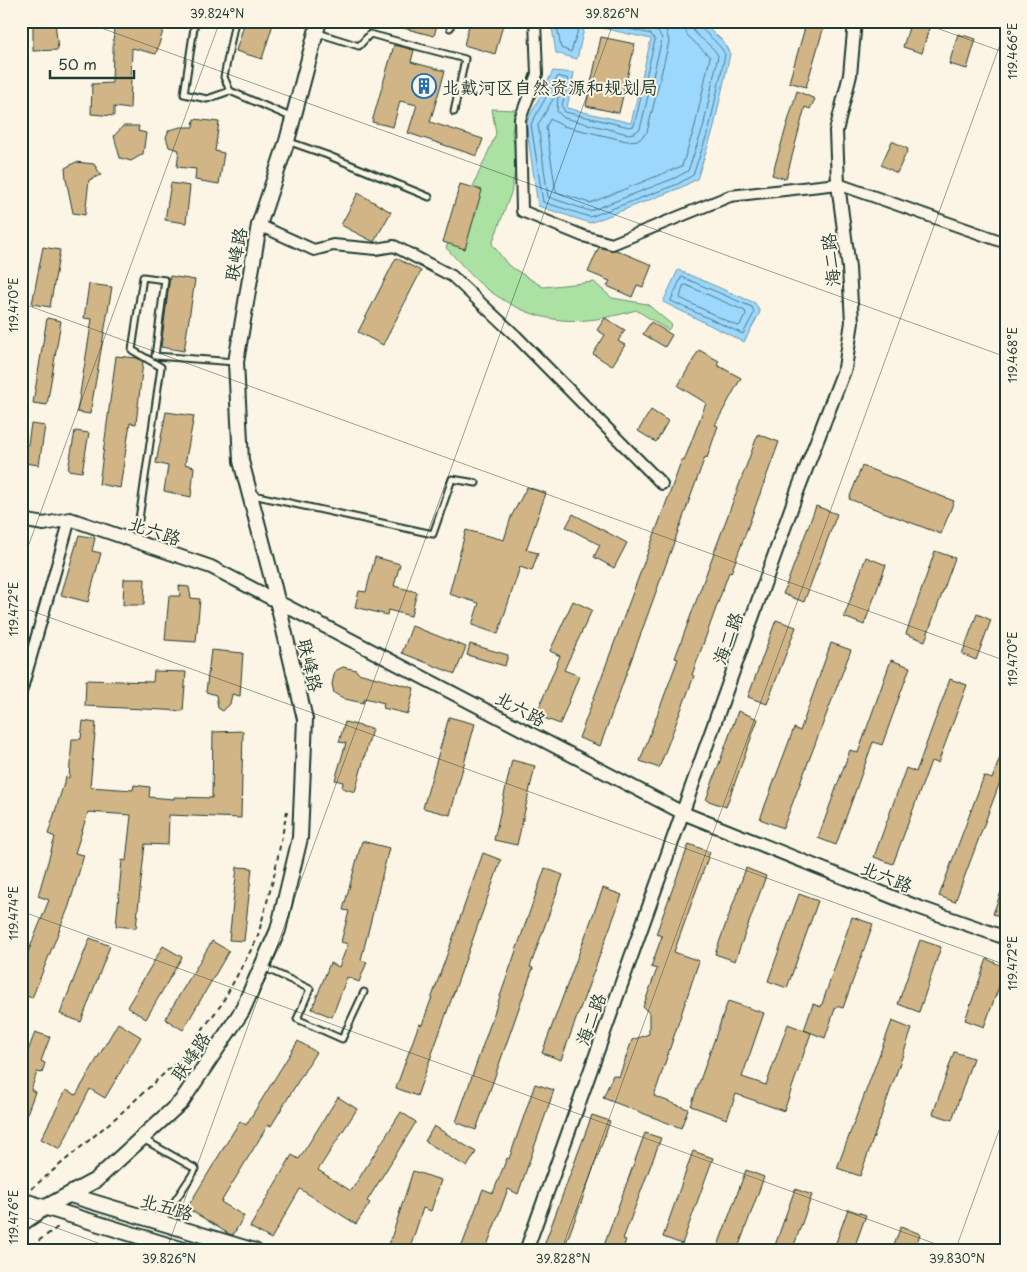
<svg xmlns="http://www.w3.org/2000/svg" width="1027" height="1272" font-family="'Playpen Sans','LXGW WenKai TC',sans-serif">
<rect width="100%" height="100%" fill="#fcf5e5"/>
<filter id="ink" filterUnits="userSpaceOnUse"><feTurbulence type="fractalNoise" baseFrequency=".02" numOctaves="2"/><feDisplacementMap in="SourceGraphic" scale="10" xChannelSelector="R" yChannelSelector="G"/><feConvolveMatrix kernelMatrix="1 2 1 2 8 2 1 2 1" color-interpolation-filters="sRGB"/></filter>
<g filter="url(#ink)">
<path fill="#ace1a4" stroke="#668f6c" d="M492 109 515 110 512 133 517 160 511 193 492 244 508 265 543 287 594 282 612 298 647 304 672 325 668 330 636 310C579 327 537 326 487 289 472 278 459 261 446 248L496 134Z"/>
<g fill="#9cd7fd" stroke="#6a99ad">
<path d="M551 21H699L723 41 730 54 713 131 697 179 680 188 590 223 538 206 526 123 553 71 574 73 567 108 631 123 651 39 585 24 577 59 556 53Z"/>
<path d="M678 270 755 303 760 312 744 342 663 302Z"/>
</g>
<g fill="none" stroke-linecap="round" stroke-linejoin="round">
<g stroke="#517b84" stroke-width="1">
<path d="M556 21 561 48 571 52 581 21"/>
<path d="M595 21 651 34 655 40 634 126 629 127 565 112 562 106 568 79 558 76 531 124 543 202 590 217 678 184 693 175 709 129 725 55C719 40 698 30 697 21"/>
<path d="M623 21C636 24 657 24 662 39L640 129 634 133 628 134 564 118 557 111 558 96 556 94 538 125 548 197 590 211 675 178 688 171 703 128 718 56C712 42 691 37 690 21"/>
<path d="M656 21 666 29 669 42 647 132 639 140 627 141 563 126 550 119 546 127 556 192 590 203 682 166 695 126 710 57 687 35 683 21"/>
<path d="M682 277 752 307 754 313 743 334 671 301Z"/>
<path d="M686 285 745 311 746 314 740 325 737 326 680 298 683 286Z"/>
</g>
</g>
<g fill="#d2b587" stroke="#1f3d34">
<path d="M33 21H55L58 50 33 51Z"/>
<path d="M114 21H166L156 54 132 48 130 109 114 107V116L91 114 92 84 112 83Z"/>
<path d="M245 21H274L262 59 236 51Z"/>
<path d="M388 21H438L434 36 388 24Z"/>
<path d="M470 21H504L495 54 464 45Z"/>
<path d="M807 21 825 23 806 87 789 82Z"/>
<path d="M911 21H931L922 53 903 47Z"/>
<path d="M958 34 976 39 967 69 949 64Z"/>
<path d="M601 37 635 44 619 113 586 106Z"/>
<path d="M394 45 414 50 411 62 445 71 430 122 483 139 477 156 408 133 417 105 400 101 393 127 372 122Z"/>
<path d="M797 91 815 99 810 109 805 107 786 179 772 175Z"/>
<path d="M194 119 219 122 215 151 224 153 219 184 195 180 196 169 177 167 179 150 169 147 166 137 169 130 181 127H193Z"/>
<path d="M123 126H139L138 131 146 133 143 154 131 161 120 158 114 136Z"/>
<path d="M892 141 908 149 897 173 881 165Z"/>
<path d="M76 162 94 164 101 175 89 180 85 215 73 213 66 179 65 168Z"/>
<path d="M171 183 190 186 186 223 165 220Z"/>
<path d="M460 184 482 190 465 249 443 242Z"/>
<path d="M358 193 391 212 374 242 341 225Z"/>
<path d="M43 247 60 250 50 307 32 304Z"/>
<path d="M599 247 616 250 652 265 643 287 637 285 632 297 607 286 610 281 588 272Z"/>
<path d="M396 258 421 271 383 345 358 332Z"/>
<path d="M170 276 195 280 184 351 161 347Z"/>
<path d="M89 284 112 287 90 414 77 412 92 319 84 318Z"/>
<path d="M47 318 61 321 47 405 33 403Z"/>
<path d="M605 318 625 330 618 341 625 345 612 366 593 354 605 335 597 330Z"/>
<path d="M651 322 672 335 665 347 643 334Z"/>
<path d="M699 350 719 361 717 365 741 378 715 425 718 426 707 458 705 457 600 746 579 738 682 460 684 461 706 403 678 386Z"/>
<path d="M116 356 137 358 143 362 136 424 130 423 120 488 99 484Z"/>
<path d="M651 410 668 421 656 442 638 431Z"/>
<path d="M166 412 194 416 185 464 194 467 191 497 164 491 168 466 156 463Z"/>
<path d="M31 424 45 426 39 465 25 463Z"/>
<path d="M75 431 89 433 82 472 68 470Z"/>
<path d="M758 434 779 442 731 573 729 572 692 675 694 676 659 768 640 761 678 659 675 658Z"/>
<path d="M862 466 954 501 941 534 849 499Z"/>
<path d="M527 487 546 493 526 550 538 553 532 571 520 567 498 634 472 625 479 603 449 594 466 530 504 540 511 517Z"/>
<path d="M816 506 837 514 804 602 783 594Z"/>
<path d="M573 514 627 543 614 568 594 557 600 545 566 527Z"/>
<path d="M79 535 95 538 92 551 101 553 88 602 61 595Z"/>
<path d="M935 551 955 558 925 641 906 634Z"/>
<path d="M375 557 400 564 394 586 417 592 411 616 388 610 387 615 355 607 359 591 366 592Z"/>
<path d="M866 557 886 565 864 625 844 617Z"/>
<path d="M124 579H145L144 605H123Z"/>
<path d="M179 586 189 587 191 598 200 599 196 642 165 640 169 596H180Z"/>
<path d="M573 601 592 610 564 670 579 676 560 724 536 715 560 656 550 651Z"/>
<path d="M977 614 991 620 976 660 962 654Z"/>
<path d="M776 620 796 627 767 704 748 697Z"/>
<path d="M412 626 466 647 455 674 402 653Z"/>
<path d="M831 643 851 650 783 828 760 819 794 728 800 731Z"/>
<path d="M470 644 508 655 505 666 467 655Z"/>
<path d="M211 650 243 653 240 696 232 694 230 704 223 711 218 708 216 695 206 692Z"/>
<path d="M891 660 910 667 882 745 873 742 836 845 818 838 850 750 858 753Z"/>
<path d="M343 667 356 670 358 673 414 688 408 714 383 708 384 703 365 698 363 703 345 699 334 693 332 684 335 671Z"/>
<path d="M154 671 186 672 183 711 85 706 86 680 153 682Z"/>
<path d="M950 679 967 685 938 763 931 761 893 864 874 857 906 768 916 772Z"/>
<path d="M738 711 758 719 726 807 706 800Z"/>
<path d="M449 717 475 724 450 815 423 808Z"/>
<path d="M83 721 96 723 90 787 133 790 134 785 150 787 149 797 174 799V797L212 798 213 732 243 731 241 818 169 815 168 845 145 844 136 928 116 926 122 860 126 861 131 815 88 812 75 853 84 855 69 906 32 998 21 994V970L49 900 38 896 55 837 48 834 66 777 69 778 72 739H81Z"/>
<path d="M345 722 372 729 355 792 342 788 343 782 335 780 346 743 339 742Z"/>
<path d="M1005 744 1006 766 955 902 939 896 984 776 992 779Z"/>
<path d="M512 760 535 766 517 845 494 840Z"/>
<path d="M362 841 389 848 361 960 367 962 359 982 347 977 332 1017 312 1009 330 963 339 967 348 944 341 942 349 911 343 910Z"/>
<path d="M689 844 710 852 674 952 699 961 654 1096 688 1109 681 1128 603 1098 613 1075 619 1077 632 1040 649 1034V1013L643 1007 657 969 651 967 662 936 656 934Z"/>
<path d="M483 853 501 860 417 1096 396 1088 419 1024 422 1025Z"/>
<path d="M237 867 252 868 244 941 229 940Z"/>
<path d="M545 868 563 875 530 967 533 968 476 1130 456 1122Z"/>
<path d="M746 868 766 876 735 961 715 954Z"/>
<path d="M1005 881 1006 882V918L993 914Z"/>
<path d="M603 888 622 895 561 1060 542 1053Z"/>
<path d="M799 894 818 901 787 988 768 981Z"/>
<path d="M852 917 873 924 843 1008 836 1006 825 1038 804 1030 813 1004 821 1007Z"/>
<path d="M90 938 110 946 81 1022 60 1014Z"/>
<path d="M920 940 941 947 919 1012 898 1004Z"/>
<path d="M212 941 229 951 183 1030 165 1019Z"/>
<path d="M163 946 182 957 146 1019 127 1007Z"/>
<path d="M987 959 1006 968 984 1027 965 1020Z"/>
<path d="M728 1001 764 1013 742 1077 766 1085 788 1024 811 1033 784 1111 736 1094 727 1119 691 1106Z"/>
<path d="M892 1021 912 1029 860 1176 837 1168Z"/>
<path d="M118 1023 141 1037 105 1098 90 1089 60 1149 41 1139 66 1090 76 1095Z"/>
<path d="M35 1032 50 1037 41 1061 45 1063 42 1073 37 1072 31 1090 35 1092 22 1127 21 1070Z"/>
<path d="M298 1041 316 1052 271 1126 268 1125 221 1202 244 1216 233 1235 229 1234 187 1208 240 1121 246 1125Z"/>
<path d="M954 1052 973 1058 952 1120 933 1114Z"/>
<path d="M535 1084 554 1090 518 1194 508 1189 485 1251H460L483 1189 493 1193 507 1158 509 1159Z"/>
<path d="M338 1097 357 1109 318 1170 351 1191 401 1112 416 1122 367 1201 370 1203 356 1224 300 1189 271 1239 250 1227 292 1155 299 1159Z"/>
<path d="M592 1115 610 1121 580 1206 563 1251H542Z"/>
<path d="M434 1126 476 1152 467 1167 425 1141Z"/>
<path d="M645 1133 661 1138 623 1239 626 1240 622 1251H602Z"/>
<path d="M693 1151 713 1158 682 1244 663 1237Z"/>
<path d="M746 1170 764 1177 737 1251H716Z"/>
<path d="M413 1171 441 1180 431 1211 423 1208 409 1251H387Z"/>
<path d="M795 1189 812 1195 792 1251H773Z"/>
<path d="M848 1209 866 1215 853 1251H833Z"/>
<path d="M901 1226 920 1234 914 1251H892Z"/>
</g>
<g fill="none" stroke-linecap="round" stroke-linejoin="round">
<defs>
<g id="service">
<path d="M195 21 184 94 207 99 230 91 293 118"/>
<path d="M450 28 451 21"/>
<path d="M318 33 359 46 370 34 465 59 454 112"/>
<path d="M230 91 224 77 235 21"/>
<path d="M287 141 327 155 429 197"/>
<path d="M253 495 433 534 452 479 476 483"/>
<path d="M136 540 161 367 132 350 143 277 165 280 155 356 235 362"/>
<path d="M263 967 310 989 297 1019 342 1039 364 992"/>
<path d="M143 1139 196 1169 161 1222"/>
</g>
<g id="minor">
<path d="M535 21 537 74 520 119 522 211 583 236 612 244 730 196 838 184 1006 243"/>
<path d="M259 225 314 250 333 245 376 249 394 246 452 276 516 336 662 484"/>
<path d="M21 692 70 519"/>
</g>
<g id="tertiary">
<path d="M21 520 44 524 70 519 211 567 683 813 915 906 1006 938"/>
<path d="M526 1251 797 492 845 368 852 322 849 268 838 184 836 131 850 75 855 21"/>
</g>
<g id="secondary">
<path d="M70 1195 255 1251"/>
<path d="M21 1200 187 1251"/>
<path d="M21 1224 46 1207 96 1180 181 1102 242 1011 278 930 300 838 305 719 271 575 241 461 236 362 259 225 287 141 319 21"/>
</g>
</defs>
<use href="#service" stroke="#1f3d34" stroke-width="9"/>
<use href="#minor" stroke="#1f3d34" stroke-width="14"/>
<use href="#tertiary" stroke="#1f3d34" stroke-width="16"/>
<use href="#secondary" stroke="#1f3d34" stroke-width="18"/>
<g stroke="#1f3d34" stroke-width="2" stroke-dasharray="5 4" stroke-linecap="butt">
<path d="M31 1189 119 1115 180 1059 221 1005 257 939 274 876 287 811"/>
<path d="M24 1251 58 1227"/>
</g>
<use href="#service" stroke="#fcf5e5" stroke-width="5"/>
<use href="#minor" stroke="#fcf5e5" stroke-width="10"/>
<use href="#tertiary" stroke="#fcf5e5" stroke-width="12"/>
<use href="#secondary" stroke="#fcf5e5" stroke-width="14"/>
</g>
</g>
<path fill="none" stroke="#1f3d34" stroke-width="1" stroke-opacity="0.45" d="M82 21 1006 357M917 21 1006 53M21 303 1006 661M21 566 220 21M21 607 1006 965M21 911 955 1251M21 1215 120 1251M166 1251 614 21M561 1251 1006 28M955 1251 1006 1111"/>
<defs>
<symbol id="building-ring" viewBox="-11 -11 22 22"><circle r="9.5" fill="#fcf5e5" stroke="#1f6fb2" stroke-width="1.5"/><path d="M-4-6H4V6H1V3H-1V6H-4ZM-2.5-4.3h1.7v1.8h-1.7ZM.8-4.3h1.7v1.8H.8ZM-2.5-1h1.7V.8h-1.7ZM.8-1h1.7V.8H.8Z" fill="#1f6fb2"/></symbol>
</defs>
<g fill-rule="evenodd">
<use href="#building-ring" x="410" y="72" width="28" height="28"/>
</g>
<g text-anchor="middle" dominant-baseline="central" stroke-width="4" stroke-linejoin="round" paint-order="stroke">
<g font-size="18" fill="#1f3d34" stroke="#fcf5e5" text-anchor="start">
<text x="442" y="86">北戴河区自然资源和规划局</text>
</g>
<g font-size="18" fill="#1f3d34" stroke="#fcf5e5">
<text transform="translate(235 254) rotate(-80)">联峰路</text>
<text transform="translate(830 260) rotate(-96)">海二路</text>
<text transform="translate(155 530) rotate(18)">北六路</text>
<text transform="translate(727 638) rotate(-70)">海二路</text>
<text transform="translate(311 665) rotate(77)">联峰路</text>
<text transform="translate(521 708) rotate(28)">北六路</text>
<text transform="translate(887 876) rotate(22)">北六路</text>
<text transform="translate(590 1019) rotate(-70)">海二路</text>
<text transform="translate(190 1056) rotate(-56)">联峰路</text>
<text transform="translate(167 1206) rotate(16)">北五路</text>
</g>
</g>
<rect width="1027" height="1272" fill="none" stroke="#fcf5e5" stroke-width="55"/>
<path d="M50 70v8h84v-8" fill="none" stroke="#1f3d34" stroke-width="2.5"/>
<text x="58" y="70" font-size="15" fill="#1f3d34" stroke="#fcf5e5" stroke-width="4" paint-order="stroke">50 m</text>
<rect x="28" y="28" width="972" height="1216" fill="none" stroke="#1f3d34" stroke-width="2"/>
<g font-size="12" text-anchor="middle" fill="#1f3d34">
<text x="217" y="18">39.824°N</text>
<text x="612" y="18">39.826°N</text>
<text transform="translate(1013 51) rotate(-90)" y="4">119.466°E</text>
<text transform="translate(14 305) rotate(-90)" y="4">119.470°E</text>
<text transform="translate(1013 355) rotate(-90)" y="4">119.468°E</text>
<text transform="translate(14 609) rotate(-90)" y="4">119.472°E</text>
<text transform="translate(1013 659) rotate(-90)" y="4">119.470°E</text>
<text transform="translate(14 913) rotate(-90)" y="4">119.474°E</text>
<text transform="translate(1013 963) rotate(-90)" y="4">119.472°E</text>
<text transform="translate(14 1217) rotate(-90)" y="4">119.476°E</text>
<text x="169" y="1263">39.826°N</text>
<text x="563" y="1263">39.828°N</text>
<text x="957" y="1263">39.830°N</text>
</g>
</svg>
